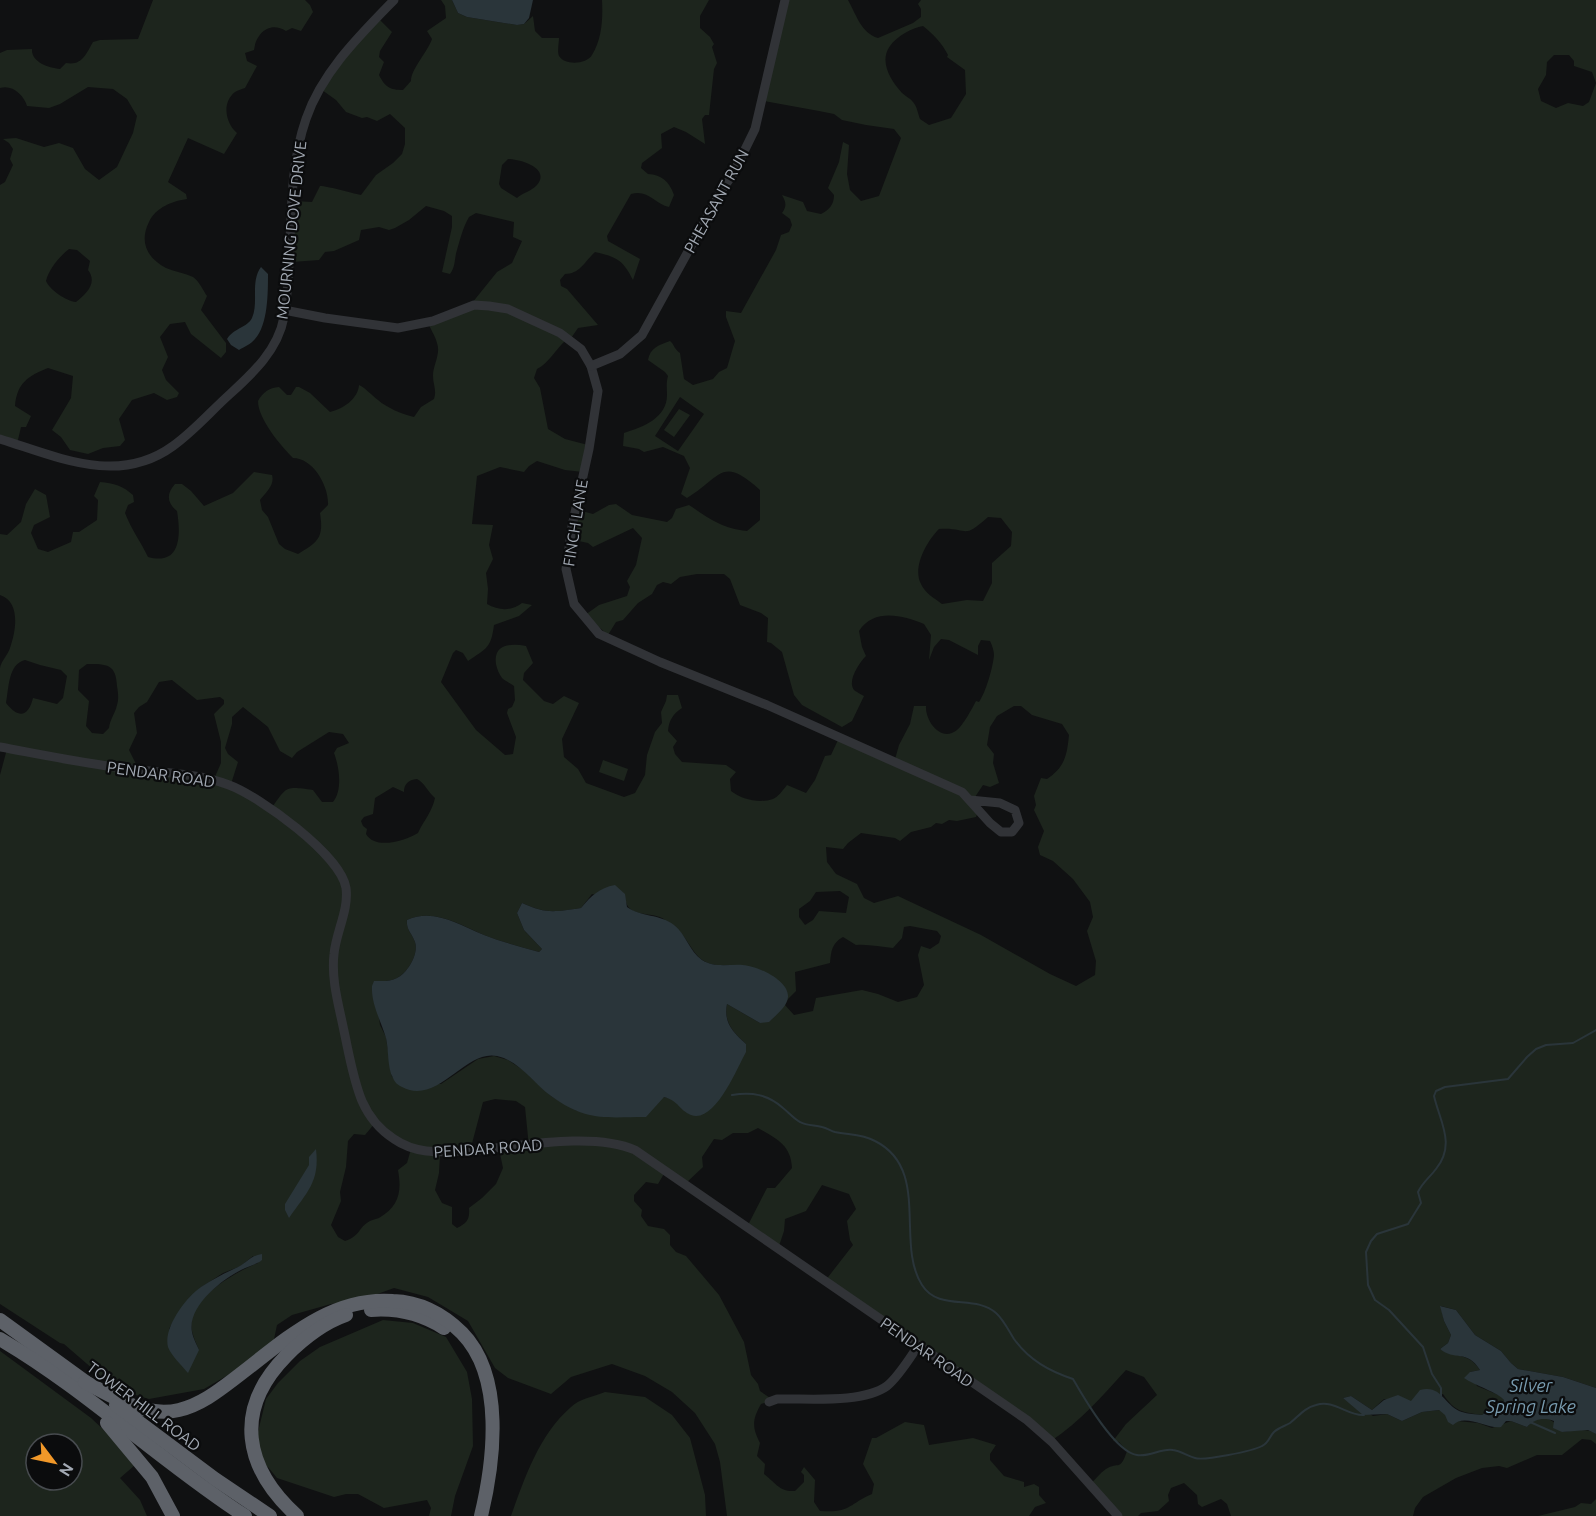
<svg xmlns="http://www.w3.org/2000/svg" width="1596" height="1516" font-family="Ubuntu,sans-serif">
<rect width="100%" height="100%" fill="#101112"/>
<g fill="#1d251d" fill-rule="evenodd">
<path d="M153 0H305L310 5 313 12 301 31 292 28 286 31C270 21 256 33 254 50L245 53 247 61 257 66 245 88C242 89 238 90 235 92 221 103 226 124 237 133L224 154 188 138 168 182 186 194 187 199C173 201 156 207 149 222 139 242 147 258 166 268 175 272 185 273 193 277 199 281 203 290 207 296L201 310 226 343V352L221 358 191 334 185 322 170 324 160 337 168 357 162 370 166 380 179 393 177 397 167 400 154 393 132 400 119 419 125 440 120 446 103 448 88 454 70 450 61 437 52 430 71 398 73 376 48 368C28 376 17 383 15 406L31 416 26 427H21L17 444 0 439V185L5 182 13 165 10 159 13 149 9 143 3 139 16 138 44 147 59 143 73 148 85 169 99 180 117 167 133 133 137 116 127 99 113 89 88 87 60 104 49 108 27 106C24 95 12 84 0 88V53L7 50 32 49C31 62 48 68 60 69L66 63C82 66 86 54 93 42L100 40 138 39ZM69 249 77 250 90 261 88 270C98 283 86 294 76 302 66 301 50 290 46 281 49 269 59 257 69 249Z"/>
<path d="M441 0H452L458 13 467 17 517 25 524 24 533 16 535 31 542 38H559C559 43 557 51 559 56 565 66 587 64 592 55 602 39 603 18 602 0H709L700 16V28L710 37 714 44 712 47 717 63 714 69 709 115H705L702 119 705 144 686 132 674 127 661 134 662 148 642 163 641 168 648 174C662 175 669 181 674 195L669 207C655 204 648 189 631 194L607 236 608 241 640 259 633 280C623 260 617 257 595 252 585 261 580 274 565 274L560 280 561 286 567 289 598 325 578 328 569 341H565C556 349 549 363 537 369L534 378 540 388 548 429 565 439 588 445 583 472 565 470 537 461 529 466 524 472 500 467 477 476 472 524 493 525 489 545 493 559 486 573 488 589 487 604C499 611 512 611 522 603L532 605 519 616 494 625C491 648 487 648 468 661L463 653 456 650 453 653 441 682 476 730 505 755 513 754 516 737 507 713 508 709 512 707 515 700 514 686C510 683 505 681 502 678 499 674 497 669 496 664 493 644 511 643 526 646L533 663 524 673 523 680 544 701 553 704 564 696 579 703 562 739 564 757 578 769 586 783 624 797 635 793 645 775 647 755 655 732 662 723 661 712 666 701 667 695H678L682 708C673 714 669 720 668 731L677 741 673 747 675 754 682 762 726 765 736 772 730 779 731 791C741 799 759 804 773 799 778 797 783 790 787 785L806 793 815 780 825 756 831 755 838 740 894 763 899 745 910 724 914 706H926C925 721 941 743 957 730 963 725 972 709 976 701L979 702C986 692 993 667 994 655 994 651 992 645 990 641L981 640 978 646V655L949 640 941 639 934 647 929 660 931 635 924 624C902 615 874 608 859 631L862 647 866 656C859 663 847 681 854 690 855 691 862 695 864 696L852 721 842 727 802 705 794 695 782 652 771 643 767 642 768 618 761 613 740 605 730 579 724 574H697L680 577 671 584 663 582 657 585 652 594 638 603 623 620 616 622 608 635 585 615 599 605 627 596 630 587 627 581 636 565 642 538 633 528 593 547 588 543 574 540 578 510 593 514 609 505 616 504 632 515 667 522 672 518 676 509 689 505C710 519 721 528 747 531L760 520V490C721 455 722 477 687 498L681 494 690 468 684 456 663 447 644 452 639 449 623 446 624 433C643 427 667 418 667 395 667 388 666 383 668 376L665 372 648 360C650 348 659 345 670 341 674 344 674 349 680 353L684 379 693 385 713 379 719 372 727 368 735 341 726 317V311L741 313 776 250 781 235 789 232 792 225 790 219 782 213C787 206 786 202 782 195L803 202 807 211 821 214C829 210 834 205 834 195L828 188 839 162 843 142 849 145 847 174 850 190 861 201 879 196 901 138 894 129 866 125 842 120 834 114 819 111 764 101 782 0H848C856 14 861 33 878 38L913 23 921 17V9L918 4 921 0H1596V1388L1563 1377 1518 1369 1511 1363 1501 1351 1475 1335 1456 1310 1441 1306 1444 1321 1451 1335 1448 1343 1440 1349C1456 1359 1467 1351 1480 1370L1470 1372 1477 1386 1501 1396 1504 1400 1502 1404 1496 1405 1482 1415C1462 1412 1455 1412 1443 1394L1411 1402 1384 1399 1372 1410 1351 1396 1343 1398 1373 1416 1387 1414 1402 1421 1422 1412 1439 1410 1457 1421 1478 1423 1492 1428 1511 1421 1527 1427C1541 1413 1552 1417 1562 1432 1573 1431 1586 1427 1596 1434V1444L1591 1440 1582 1439 1562 1455H1537L1507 1468 1499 1466 1482 1468 1456 1478 1423 1497 1415 1508 1413 1516H1231L1227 1504 1221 1499 1202 1507 1198 1504 1197 1495 1184 1483 1171 1488 1168 1495 1169 1501 1158 1511 1141 1513 1138 1516H1119L1091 1483C1096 1479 1100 1473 1106 1469 1119 1461 1120 1472 1127 1451L1119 1442 1113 1441 1126 1424 1157 1395 1144 1377 1126 1370C1102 1396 1080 1422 1051 1441L825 1281 853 1245 850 1240 847 1221 856 1209 849 1194 822 1185 806 1211 785 1219 784 1231 778 1249 748 1225 767 1188H775L792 1168C791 1145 777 1139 758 1128L748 1133H733L722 1140 714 1139 702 1157 703 1167 685 1184 665 1172 658 1184 646 1182 634 1195V1201L642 1210 641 1216 648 1226 664 1229 670 1235V1245L676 1252 686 1256 719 1295 744 1342 751 1375 758 1384 760 1391 773 1400 761 1404C752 1420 752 1427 760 1443L757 1456 765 1464 764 1474C775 1482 779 1492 795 1491L804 1482V1475L801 1472 804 1467 815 1480 814 1502 820 1511C851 1513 847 1505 872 1494L874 1484 863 1464 872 1438H876L905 1422 924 1425 929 1445 973 1438 996 1445 990 1454V1460L1004 1476 1024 1482V1487L1034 1484 1039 1487V1495L1046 1503 1035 1507 1029 1516H727L720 1462 715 1444 695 1413 672 1392 645 1376 612 1364 571 1377 551 1394 508 1378 495 1368 468 1321 428 1297 394 1288 361 1300 331 1304 292 1315 277 1325 273 1344 247 1364 204 1389 149 1399 116 1389 64 1344 60 1343 0 1304V775L7 749 0 747C0 721 0 694 0 668 1 661 8 655 10 648 16 631 21 602 0 595V534L7 535 21 522 26 504 35 489 46 495 50 517 34 525 31 533 38 549 48 552 71 542 73 532H79L97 520 98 500 94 496 100 482C114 483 123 486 133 495L134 502 128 505 125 513C131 529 141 542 148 557 181 566 181 535 177 511 167 503 166 494 175 484H182L191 491 204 506 233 493 254 472 272 475C275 485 266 492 260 500L262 510 268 517 279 544 285 549 298 554C318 542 324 538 320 513L328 505C329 486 313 458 293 458 281 446 258 419 258 401 263 392 269 388 279 387L287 395H291L296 387H299L310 393 330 412C343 409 358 399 359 385 367 389 371 395 378 400 387 408 402 414 414 417L421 407 434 399C437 390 433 385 433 376 433 365 441 354 437 343 435 335 430 329 427 320L472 303 497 272 512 263 522 241 513 237 514 222 476 213 469 217C463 227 460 240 457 250 454 259 456 266 450 274L442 272 452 227V216L444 211 426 206 409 220 395 228 389 230 379 227 361 230 359 240 334 251 325 252 319 260 292 262 294 201 312 202 320 186C328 186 351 193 361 195L376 175 393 163 402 154 405 144V128L390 114 377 121 367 117 362 118 346 112 336 100 322 90 321 87 378 18 392 32 380 51 379 57 384 62 379 75C385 87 390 90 403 90L411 81C411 69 427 53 432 39L427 31 446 18 445 6ZM923 26C933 34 942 43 948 55L947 57 965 70 966 94 951 118 929 125 920 119C918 114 917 106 913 102 910 98 905 96 902 93 890 80 879 61 890 46 897 36 912 28 923 26ZM1554 55H1569L1574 61V66L1592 72 1596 83 1589 102 1583 106 1568 103 1556 108 1541 101 1538 89 1546 75 1547 62ZM508 159C520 159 551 168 537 185 532 191 522 193 517 198L501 188 499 184 502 165ZM680 397 704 414 678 451 655 436ZM988 517 1001 518 1012 532 1011 546 992 563V583L983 601 967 600 942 604C934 598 925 593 921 584 912 567 927 541 939 529 970 527 961 541 988 517ZM25 660 40 665 61 670 67 676 63 698 57 704 33 698C28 718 18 718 6 703 9 688 8 664 25 660ZM87 664C107 664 116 664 117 686 118 692 119 699 117 705 115 714 110 719 109 728L103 734 92 733 86 726 89 701 78 690 79 670ZM172 680 197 700 220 697 224 700V704L214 714 221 742V763L214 779 139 770 129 750 137 733 134 713 139 707 147 702 159 682ZM1014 706H1021L1032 715 1062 724 1069 735C1067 755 1065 767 1047 779L1041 778 1034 796 1036 805 1034 810 1044 831 1038 847 1040 855 1053 861 1073 879 1090 902 1093 917 1087 931 1096 961 1095 975 1076 986 1050 974 981 935 898 896 874 903 864 898 857 884 836 874 827 862 826 847 843 849 848 843 861 833 895 838 900 841 911 832 931 827 936 823 942 824 949 820 957 821 976 817 978 812 975 797 983 785 990 787 999 783 993 763 994 754 987 745 990 727 997 716ZM243 707 268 727 280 751 292 758 297 752 329 732 343 734 349 743 337 748 334 753C339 766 343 790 333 802H322L313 790C285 786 287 786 271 809L231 784 238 762 228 754 225 748 232 724V717ZM417 779C424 782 428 792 435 798 432 812 424 820 418 833 405 841 375 850 366 834L367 829 363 826 361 821 364 817 373 814 375 798 393 787 404 792C404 784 408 780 417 779ZM840 891 849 897 846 913 819 911 813 920 805 925 799 917V909L810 901 816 892ZM592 894 626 902C630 917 650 912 662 918 667 921 676 927 680 932 692 945 695 962 716 965 725 966 735 965 744 965L760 1023 727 1004C723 1022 734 1033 746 1044L689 1114 673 1099 664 1097 577 1111 551 1096 523 1070 508 1060 494 1056 478 1059 441 1084 392 1077 386 1037 380 1025 374 981C382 981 390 982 397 978 408 973 419 953 415 942 412 933 406 930 407 920 434 908 460 925 484 935 502 942 521 947 539 952L542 949 524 930 517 913 522 903C546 914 555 912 581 908ZM910 926 937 931 941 936 939 943 930 949 921 946 918 955 924 985 917 997 898 1002 878 994 862 990 816 998 813 1011 794 1015 785 1005 788 999 796 991 795 972 830 963C831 951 832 943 843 937L856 945C869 944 880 947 893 948L902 938 904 927ZM495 1099 516 1101 525 1107 529 1147 499 1149 503 1168 496 1184 482 1198 469 1208C470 1219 467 1223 457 1228L452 1224V1207L442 1203 435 1190 439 1173 440 1154 470 1151 483 1102ZM375 1123 411 1149 407 1163 398 1170C402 1192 399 1206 379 1218 376 1219 372 1220 370 1221 358 1227 361 1236 345 1241L338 1237 331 1225 341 1201 340 1192 346 1167 348 1141 354 1134 365 1135ZM253 1256 258 1263C236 1272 199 1293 192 1317 189 1329 195 1340 199 1350L169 1329 175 1318 200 1288 223 1273 241 1266Z"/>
<path d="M679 409 690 415 674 437 664 430Z"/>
<path d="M603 760 628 769 624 781 599 772Z"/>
<path d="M383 1320 413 1323 446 1337 467 1372 472 1399 473 1446 455 1496 451 1516H429L431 1508 427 1500 384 1508 358 1494H346L334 1497 277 1478 268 1467H266L256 1440 266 1399 278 1383 300 1361 320 1347Z"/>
<path d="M0 1351 91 1418 108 1434 135 1465 120 1478 140 1500 147 1516H0ZM36 1444H72V1480H36Z"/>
<path d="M605 1392 645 1397 672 1415 690 1438 705 1495 706 1516H511C525 1477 539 1435 571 1407 579 1399 595 1396 605 1392Z"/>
<path d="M1596 1499V1516H1538L1575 1507 1581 1503 1591 1504Z"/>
</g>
<g fill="#2a353a">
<path d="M452 0H533L529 18 524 24 517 25 467 17 458 13Z"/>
<path d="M261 267 268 274C268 293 268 325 255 339 251 344 244 347 239 350L231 345 227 339C234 328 248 327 252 318 259 302 250 282 261 267Z"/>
<path d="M615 885 625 894 627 907C641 917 660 914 674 925 686 934 689 951 702 960 714 968 729 964 743 965 757 966 789 980 788 997 787 1007 776 1015 769 1022L760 1023 727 1004C723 1023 734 1033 746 1044V1052C737 1068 715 1124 691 1115 679 1110 679 1101 664 1097L646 1117C605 1117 587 1122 551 1096 533 1083 520 1061 497 1056 465 1049 438 1106 402 1087 398 1085 395 1083 393 1078 387 1067 389 1051 386 1038 381 1021 371 1004 372 986L374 981C382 981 390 982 397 978 408 973 419 953 415 942 412 933 406 930 407 920 434 908 459 925 484 935 502 942 521 947 539 952L542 949 524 930 517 913 522 903C546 914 554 912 581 908 591 896 599 888 615 885Z"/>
<path d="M316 1149C320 1182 307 1192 289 1218L285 1210V1204L309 1165V1157Z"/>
<path d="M262 1254V1260C256 1265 248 1266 241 1270 221 1280 187 1307 192 1332 193 1338 197 1345 199 1350L188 1373C182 1366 171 1355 168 1347 163 1328 186 1297 201 1287 213 1279 225 1273 238 1267 248 1262 250 1256 262 1254Z"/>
<path d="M1440 1306 1456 1310 1475 1335 1501 1351 1511 1363 1518 1369 1563 1377 1596 1388V1434L1588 1430 1562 1432 1553 1428 1554 1421C1543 1417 1535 1419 1527 1427L1511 1421H1506L1501 1427C1486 1429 1465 1413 1453 1425L1448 1422 1445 1415 1439 1410 1422 1412 1402 1421 1387 1414 1363 1415 1343 1398 1351 1396 1372 1410 1384 1400 1398 1395 1411 1401 1420 1390C1442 1384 1444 1406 1462 1412 1468 1414 1476 1414 1482 1415L1496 1405 1502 1404 1504 1400C1499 1393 1474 1385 1464 1378L1470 1372 1480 1370C1467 1349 1454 1361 1440 1349L1448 1343 1451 1335 1444 1321Z"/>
</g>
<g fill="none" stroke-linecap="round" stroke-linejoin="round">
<g stroke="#2a353a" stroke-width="2">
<path d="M732 1095C752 1092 767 1094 783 1108 788 1112 794 1119 800 1122 807 1126 815 1125 822 1127 827 1128 831 1131 835 1132 849 1135 862 1134 875 1141 931 1169 895 1243 922 1285 939 1312 975 1294 996 1313 1003 1319 1009 1331 1014 1339 1029 1360 1049 1371 1073 1379 1084 1398 1115 1452 1137 1455 1150 1457 1161 1448 1173 1450 1181 1451 1187 1456 1195 1458 1204 1461 1253 1451 1262 1446 1269 1443 1269 1437 1274 1432 1278 1428 1285 1426 1290 1423 1299 1416 1304 1408 1316 1405 1334 1399 1347 1416 1364 1415"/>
<path d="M1441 1396V1388L1432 1374 1423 1347 1389 1310 1375 1300 1368 1285 1366 1252 1371 1241 1377 1234 1408 1224 1421 1203 1418 1192C1422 1183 1430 1177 1436 1169 1456 1144 1440 1122 1434 1096L1436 1091 1445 1087 1508 1079 1527 1057 1536 1049 1546 1045 1573 1043 1596 1030"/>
<path d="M1530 1422 1555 1433"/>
</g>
<g stroke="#313337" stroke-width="9">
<path d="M284 310 325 318 398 328 433 321 474 305 489 306 508 309 560 333 581 349 591 366 598 391 589 449 572 526 566 569 574 604 599 634 660 662 767 705 962 792 990 823 1001 832H1012L1019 823 1015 810 1000 803 970 800"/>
<path d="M591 366 620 354 642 335 722 190 733 174 755 129 785 0"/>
<path d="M0 439C58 457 118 486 173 446 194 431 211 411 230 394 253 373 278 350 284 317 295 252 284 182 306 119 322 72 360 35 394 0"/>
<path d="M0 747C43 755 86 764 130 769 162 773 198 773 229 785 259 796 341 855 346 888 349 910 336 932 334 954 331 980 339 1006 344 1031 349 1054 353 1079 362 1101 369 1117 380 1130 394 1139 417 1155 442 1152 468 1151 515 1147 593 1131 635 1150L1027 1420 1052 1442 1118 1516"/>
<path d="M769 1402 777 1399C806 1398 862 1404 887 1386 899 1376 909 1359 918 1346"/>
</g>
<g stroke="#5d6168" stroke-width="14">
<path d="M371 1310C397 1308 422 1314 444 1328"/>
<path d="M0 1320 91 1386"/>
<path d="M0 1339C87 1390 160 1461 245 1516"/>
<path d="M85 1382C114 1397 145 1418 179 1410 200 1405 217 1392 234 1379 282 1343 329 1296 393 1301 420 1302 443 1314 462 1333 505 1377 494 1462 481 1516"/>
<path d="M116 1405 215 1479 270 1516"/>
<path d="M107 1423 152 1477 173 1516"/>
<path d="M297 1516C244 1468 233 1410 286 1356 303 1339 323 1323 346 1315"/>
</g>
</g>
<g text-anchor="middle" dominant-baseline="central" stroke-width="4.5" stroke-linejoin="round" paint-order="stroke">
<g font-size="16" fill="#a2a9b3" stroke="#0b0c0d">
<text transform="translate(716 201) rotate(-61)">PHEASANT RUN</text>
<text transform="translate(291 230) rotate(-84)">MOURNING DOVE DRIVE</text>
<text transform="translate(575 523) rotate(-81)">FINCH LANE</text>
<text transform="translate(161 774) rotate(8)">PENDAR ROAD</text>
<text transform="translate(488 1148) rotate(-4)">PENDAR ROAD</text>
<text transform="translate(927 1352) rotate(35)">PENDAR ROAD</text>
<text transform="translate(144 1406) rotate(37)">TOWER HILL ROAD</text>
</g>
<g font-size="18" font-style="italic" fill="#789baf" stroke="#0b0c0d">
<text x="1531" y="1385">Silver<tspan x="1531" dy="21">Spring Lake</tspan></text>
</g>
</g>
<g transform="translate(54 1462) rotate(122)"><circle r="28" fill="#0b0c0d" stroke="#474b4f" stroke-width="1.5"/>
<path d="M0-4.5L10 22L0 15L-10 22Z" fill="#f19829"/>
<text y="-9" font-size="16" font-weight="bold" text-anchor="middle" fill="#a2a9b3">N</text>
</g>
</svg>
